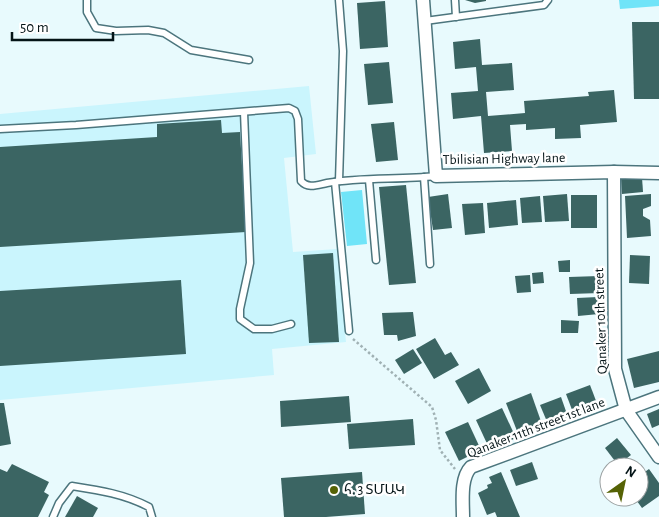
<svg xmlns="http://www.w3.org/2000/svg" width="659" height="517" font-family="'Alegreya Sans','Noto Sans Armenian',sans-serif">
<rect width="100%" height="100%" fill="#e8fafd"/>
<path fill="#caf5fd" d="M309 86 316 154 284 158 293 252 337 249 346 342 272 349 274 375 0 400V114Z"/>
<g fill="#70e4f8">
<path d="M619 0H659V6L620 9Z"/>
<path d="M362 190 367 244 347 246 341 192Z"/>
</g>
<g fill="#3b6563">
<path d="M465 0H486V1L475 3Z"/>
<path d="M385 1 388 47 360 49 357 3Z"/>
<path d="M632 22H659V99H634Z"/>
<path d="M480 39 482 65 512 63 514 90 486 92 488 116 525 113 524 101 589 96 588 92 614 90 617 122 580 125 581 138 555 139V128L526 130V124L510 125 512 151 484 153 481 116 453 119 451 93 478 91 476 67 455 69 453 42Z"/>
<path d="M389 62 393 103 368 105 364 64Z"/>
<path d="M221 120 222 133 240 132 246 232 0 247V147L157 137V124Z"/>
<path d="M394 122 398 160 376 162 371 124Z"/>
<path d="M642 177 643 192 622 194 621 178Z"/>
<path d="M406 185 416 283 389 285 379 187Z"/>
<path d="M448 194 452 228 433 230 428 197Z"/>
<path d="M567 194 569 221 545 222 543 196Z"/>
<path d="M651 194V206L643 209V216L650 220 651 236 627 238 625 196Z"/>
<rect x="571" y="195" width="26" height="33"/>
<path d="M540 196 542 222 522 223 520 198Z"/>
<path d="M516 200 518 225 489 228 487 203Z"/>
<path d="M483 203 485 233 465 235 462 204Z"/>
<path d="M333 253 339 342 309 343 303 255Z"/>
<path d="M630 255 650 256 649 284 629 283Z"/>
<path d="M570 260V272H559L558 261Z"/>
<path d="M543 272 544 283 533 284 532 273Z"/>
<path d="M530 275 531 292 517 293 515 276Z"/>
<path d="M599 276 600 293 570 294 569 277Z"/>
<path d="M181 280 186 354 0 366V291Z"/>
<path d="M598 297 599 314 578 316 577 298Z"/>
<path d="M413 312 416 336 398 341 397 335H384L382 313Z"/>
<path d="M561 320 579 321 578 333H561Z"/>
<path d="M435 338 445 355 451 352 459 365 434 379 416 349Z"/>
<path d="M413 349 422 363 404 374 395 360Z"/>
<path d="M659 351V382L634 388 627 359Z"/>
<path d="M479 368 491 391 468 404 455 381Z"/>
<path d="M590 385 598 406 574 415 566 394Z"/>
<path d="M531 393 543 427 519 436 506 403Z"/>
<path d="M349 396 351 422 281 427 280 401Z"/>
<path d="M561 397 568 417 548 424 540 405Z"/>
<path d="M0 403H4L11 444 0 446Z"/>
<path d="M502 408 516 438 490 450 476 420Z"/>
<path d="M659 409V425L652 428 647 414Z"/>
<path d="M413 419 415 445 349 449 347 424Z"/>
<path d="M468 422 481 450 459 461 445 432Z"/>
<path d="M617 438 631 455 618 465 605 448Z"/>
<path d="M532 462 538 479 516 486 510 470Z"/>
<path d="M12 464 49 482 44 492 49 495 38 517H0V469L7 472Z"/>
<path d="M649 469 659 483V496L642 508 634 497H639V476Z"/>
<path d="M362 472 365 514 326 517H284L281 478Z"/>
<path d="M501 472 520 517H497L495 512 487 515 478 493 488 488 487 485 492 483 489 477Z"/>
<path d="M77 496 98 508 93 517H65Z"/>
</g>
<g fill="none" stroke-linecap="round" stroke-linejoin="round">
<defs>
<g id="lane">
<path d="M87 0V12L96 28 116 31 148 30 164 33 191 50 249 60"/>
<path d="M455 0 456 17"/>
<path d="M425 21 544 5 548 0"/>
<path d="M244 112 250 263 240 309V319L254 329H272L291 324"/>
<path d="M0 129 76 125 289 108 295 111 298 119 301 181C308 189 317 185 327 183 363 177 400 180 436 176"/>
<path d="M424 177 430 264"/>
<path d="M369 180 376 260"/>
<path d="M339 181 343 51 339 0"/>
<path d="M335 182 349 331"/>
<path d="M53 517 59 503 72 486C98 490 125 494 149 507L152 517"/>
</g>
<g id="street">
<path d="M423 0 436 176 614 172 659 173"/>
<path d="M614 172 615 369 626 410 659 457"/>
<path d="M463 517C463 502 460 478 471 467L659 397"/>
</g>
</defs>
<use href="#lane" stroke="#4c757d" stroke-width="9"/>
<use href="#street" stroke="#4c757d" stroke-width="15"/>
<path stroke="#a0b1b4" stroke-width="2.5" stroke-dasharray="2.5 2.5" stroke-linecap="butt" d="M353 339 432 407 436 420 440 450 455 469"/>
<use href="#lane" stroke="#fff" stroke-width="6"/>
<use href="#street" stroke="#fff" stroke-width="12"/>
</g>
<circle fill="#556205" stroke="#fff" stroke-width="2" cx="334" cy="490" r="5"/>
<g text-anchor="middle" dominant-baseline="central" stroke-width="5" stroke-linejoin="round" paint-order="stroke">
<g font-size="14" fill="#041417" stroke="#fff">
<text transform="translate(504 159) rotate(-1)">Tbilisian Highway lane</text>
<text transform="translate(601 321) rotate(-92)">Qanaker 10th street</text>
<text transform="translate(536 428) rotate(-21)">Qanaker 11th street 1st lane</text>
</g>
<g font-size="14" fill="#041417" stroke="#fff" text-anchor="start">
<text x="344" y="490">հ. 3 ՏՄԱԿ</text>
</g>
</g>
<g transform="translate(624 482) rotate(33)"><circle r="24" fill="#ffffff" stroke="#9ba1a2"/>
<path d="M0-4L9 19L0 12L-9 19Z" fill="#556205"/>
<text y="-8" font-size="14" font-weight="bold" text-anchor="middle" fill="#041417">N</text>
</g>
<path d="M12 32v8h101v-8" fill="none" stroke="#041417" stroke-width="2.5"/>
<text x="20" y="32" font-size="15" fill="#041417" stroke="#ffffff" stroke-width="4" paint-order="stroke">50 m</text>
</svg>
